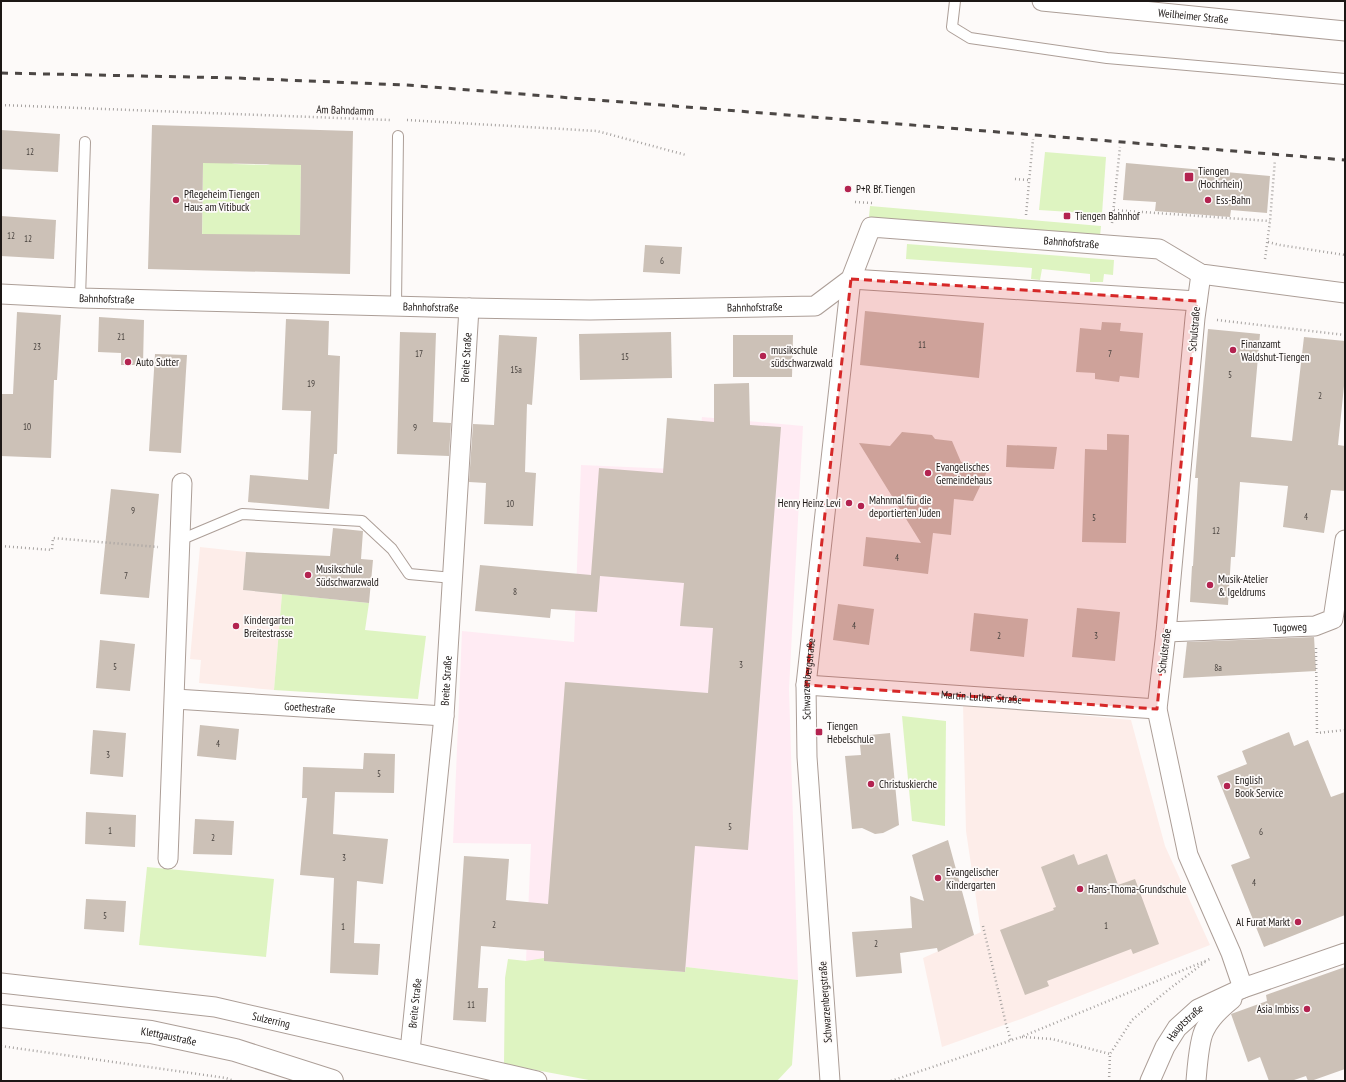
<svg xmlns="http://www.w3.org/2000/svg" width="1346" height="1082" font-family="'PT Sans Narrow',sans-serif">
<rect width="100%" height="100%" fill="#fdfaf9"/>
<path fill="#ffebf3" d="M702 417 803 426 789 689 798 980 686 967 685 972 526 961 531 844 453 843 462 631 574 642 581 465 697 470Z"/>
<g fill="#fdede9">
<path d="M200 547 246 552 243 590 282 594 274 690 199 683 201 660 190 659Z"/>
<path d="M963 704 1131 720 1165 846 1210 945 1021 1019 942 1047 923 958 981 932 966 831Z"/>
</g>
<g fill="#def4c1">
<path d="M1045 152 1106 157 1102 214 1039 210Z"/>
<path d="M203 155 235 164 267 165 301 156 300 248 202 245Z"/>
<path d="M870 206 1101 226 1100 237 869 217Z"/>
<path d="M907 244 1114 260 1113 275 1104 274 1103 282H1090V274L1042 269 1040 280 1031 279 1032 268 906 259Z"/>
<path d="M282 594 369 603 365 630 426 636 418 699 274 690Z"/>
<path d="M902 716 946 721 945 826 912 821Z"/>
<path d="M147 867 274 879 266 957 139 945Z"/>
<path d="M544 958 545 961 685 972 686 967 798 980 792 1065 777 1081H594L504 1064 505 978 508 959 526 961Z"/>
</g>
<g fill="#ccc1b7" fill-rule="evenodd">
<path d="M152 125 353 131 350 274 148 269ZM203 163 301 165 300 235 202 234Z"/>
<path d="M1 130 60 134 58 172 1 169Z"/>
<path d="M1126 163 1270 176 1267 213 1231 210 1230 217 1155 211 1156 202 1123 200Z"/>
<path d="M1 216 56 220 54 259 1 256Z"/>
<path d="M645 245 682 247 680 274 643 272Z"/>
<path d="M865 311 984 323 979 378 860 365Z"/>
<path d="M17 312 61 315 57 380H54L51 458 1 456V394H13Z"/>
<path d="M99 317 144 320 143 365H121V353L98 352Z"/>
<path d="M286 319 329 321 328 355 340 356 337 454H334L329 509 248 502 250 475 308 480 311 411 282 410Z"/>
<path d="M1102 322 1121 323 1120 331 1143 333 1139 378 1120 376 1119 382 1095 379V373L1076 372 1080 328 1101 330Z"/>
<path d="M1208 329 1260 334 1251 437 1292 441 1304 337 1345 341V376L1338 445 1345 446V491L1331 490 1324 533 1283 527 1288 486 1240 482 1235 557H1231L1228 605 1190 602 1192 566H1193L1198 478H1195Z"/>
<path d="M400 332 436 333 433 422 451 423 449 456 397 454Z"/>
<path d="M671 332 672 378 580 380 579 334Z"/>
<path d="M499 335 537 337 532 405 527 404 525 472 536 473 533 526 484 524 486 483 469 482 473 424 494 425Z"/>
<path d="M733 335H793L792 377H733Z"/>
<path d="M155 354 187 355 181 453 149 451Z"/>
<path d="M749 383 750 425 781 427 748 850 695 846 685 972 544 961V951L481 946 478 988H488L486 1022 453 1020 464 856 509 859 506 900 548 904 565 682 708 693 713 628 680 626 684 583 600 576 597 612 551 609 550 618 475 611 480 565 591 575 599 468 663 473 667 418 714 422V384Z"/>
<path d="M902 432 932 435 935 439 952 441 961 462 990 465 973 501 954 499 951 535 933 533 928 574 863 566 866 537 921 543 859 443 890 446Z"/>
<path d="M1107 434 1129 435 1126 543 1082 542 1085 449 1107 450Z"/>
<path d="M1007 445 1057 447 1054 469 1006 467Z"/>
<path d="M111 489 159 494 149 598 100 594Z"/>
<path d="M333 528 363 531 361 559 373 560 369 603 243 590 246 552 330 556Z"/>
<path d="M838 604 874 609 869 645 833 640Z"/>
<path d="M1077 608 1120 612 1115 661 1072 657Z"/>
<path d="M974 613 1028 619 1024 657 970 651Z"/>
<path d="M1314 637 1316 671 1183 678 1187 642Z"/>
<path d="M100 640 135 644 130 691 96 688Z"/>
<path d="M200 725 239 729 236 760 197 756Z"/>
<path d="M93 730 126 733 123 777 90 774Z"/>
<path d="M1289 732 1294 746 1308 740 1331 797 1345 792V915L1264 947 1231 865 1250 858 1217 776 1247 764 1242 751Z"/>
<path d="M890 733 899 825 883 833 875 834 862 828 852 829 845 756 861 755 859 736Z"/>
<path d="M364 753 395 754 394 793 335 792 333 834 388 839 383 884 357 881 354 943 380 944 378 975 330 973 334 878 300 875 307 798H302L303 767 363 769Z"/>
<path d="M86 812 136 815 135 847 85 844Z"/>
<path d="M195 819 234 821 232 855 193 854Z"/>
<path d="M948 840 974 935 938 952 937 948 900 953 902 973 856 977 852 932 912 928 910 896 924 901 912 855Z"/>
<path d="M1074 854 1078 865 1107 854 1118 885 1135 879 1159 944 1133 954 1131 949 1047 981 1049 986 1025 995 1000 930 1054 910 1053 908 1056 907 1041 867Z"/>
<path d="M86 899 126 901 124 932 84 929Z"/>
<path d="M1345 967V1069L1311 1081H1308L1306 1076 1291 1081H1269L1260 1057 1248 1062 1231 1014 1267 1001 1266 995Z"/>
</g>
<g fill="none" stroke-linecap="round" stroke-linejoin="round">
<defs>
<g id="service">
<path d="M955 1 952 27 970 38 1107 58 1345 79"/>
<path d="M80 298 85 142"/>
<path d="M396 306 398 136"/>
<path d="M180 540 242 514 362 521 392 549 409 574 453 578"/>
</g>
<g id="minor">
<path id="s1" d="M1042 1 1345 31"/>
<path d="M1201 274 1195 318 1166 632 1157 709 1188 855 1231 953 1243 988"/>
<path d="M851 279 1197 301"/>
<path id="s2" d="M1 294 80 298 469 308 590 310 815 306 851 279 871 227 1159 249 1201 274 1345 293"/>
<path id="s3" d="M1166 632 1315 626 1333 619 1345 540"/>
<path id="s4" d="M806 685 1157 709"/>
<path id="s5" d="M175 699 444 716"/>
<path d="M168 859 182 483"/>
<path id="s6" d="M1 983 215 1007 537 1081"/>
<path id="s7" d="M410 1051 444 716 469 308"/>
<path id="s8" d="M830 1081 807 757 806 685 851 279"/>
<path id="s9" d="M1150 1081 1165 1047 1177 1028 1198 1009 1243 988 1345 953"/>
<path d="M1196 1081C1197 1069 1199 1039 1205 1029 1211 1017 1222 1007 1232 999"/>
</g>
<g id="secondary">
<path id="s10" d="M1 1016 151 1032 235 1050 332 1081"/>
</g>
</defs>
<use href="#service" stroke="#ac9e97" stroke-width="12"/>
<use href="#minor" stroke="#ac9e97" stroke-width="21"/>
<use href="#secondary" stroke="#ac9e97" stroke-width="24"/>
<g stroke="#a6a2a0" stroke-width="2.5" stroke-dasharray="1 3" stroke-linecap="butt">
<path d="M1 105 390 120"/>
<path d="M407 120 597 131 686 155"/>
<path d="M1015 179 1028 180"/>
<path d="M855 202 872 203"/>
<path d="M1114 210 1270 221"/>
<path d="M1026 215 1033 139"/>
<path d="M1112 223 1120 147"/>
<path d="M1268 242 1280 245 1345 255"/>
<path d="M1265 259 1270 221 1275 160"/>
<path d="M1217 320 1345 335"/>
<path d="M1 546 52 550 53 538 158 547"/>
<path d="M1316 648 1317 733 1345 730"/>
<path d="M983 926 1006 1024 1011 1041"/>
<path d="M1022 1037 1052 1039 1110 1054"/>
<path d="M1 1046 226 1078 234 1081"/>
<path d="M891 1081 1021 1037 1210 959"/>
<path d="M1109 1081 1110 1054 1132 1020 1168 990 1205 962"/>
</g>
<use href="#service" stroke="#fff" stroke-width="10"/>
<use href="#minor" stroke="#fff" stroke-width="19"/>
<use href="#secondary" stroke="#fff" stroke-width="22"/>
<path stroke="#4c4745" stroke-width="3" stroke-dasharray="7 7" stroke-linecap="butt" d="M1 73 236 78 406 85 763 113 1345 160"/>
</g>
<path fill="#d62828" fill-opacity="0.2" stroke="#d62828" stroke-width="3" stroke-dasharray="8 5" stroke-linejoin="round" d="M851 279 1197 301 1157 709 806 685Z"/>
<g fill="#b32350" stroke="#fdfaf9" stroke-width="1.5">
<rect x="1184" y="172" width="10" height="10" rx="2"/>
<circle cx="848" cy="189" r="4"/>
<circle cx="176" cy="200" r="4"/>
<circle cx="1208" cy="200" r="4"/>
<rect x="1063" y="212" width="8" height="8" rx="2"/>
<circle cx="1233" cy="350" r="4"/>
<circle cx="763" cy="356" r="4"/>
<circle cx="128" cy="362" r="4"/>
<circle cx="928" cy="473" r="4"/>
<circle cx="849" cy="503" r="4"/>
<circle cx="861" cy="506" r="4"/>
<circle cx="308" cy="575" r="4"/>
<circle cx="1210" cy="585" r="4"/>
<circle cx="236" cy="626" r="4"/>
<rect x="815" y="728" width="8" height="8" rx="2"/>
<circle cx="871" cy="784" r="4"/>
<circle cx="1227" cy="786" r="4"/>
<circle cx="938" cy="878" r="4"/>
<circle cx="1080" cy="889" r="4"/>
<circle cx="1298" cy="922" r="4"/>
<circle cx="1307" cy="1009" r="4"/>
</g>
<g text-anchor="middle" dominant-baseline="central" stroke-width="3.5" stroke-linejoin="round" paint-order="stroke">
<g font-size="9" fill="#48423e">
<text x="30" y="151">12</text>
<text x="11" y="235">12</text>
<text x="28" y="238">12</text>
<text x="662" y="260">6</text>
<text x="121" y="336">21</text>
<text x="922" y="344">11</text>
<text x="37" y="346">23</text>
<text x="419" y="353">17</text>
<text x="1110" y="353">7</text>
<text x="625" y="356">15</text>
<text x="516" y="369">15a</text>
<text x="1230" y="374">5</text>
<text x="311" y="383">19</text>
<text x="1320" y="395">2</text>
<text x="27" y="426">10</text>
<text x="415" y="427">9</text>
<text x="510" y="503">10</text>
<text x="133" y="510">9</text>
<text x="1306" y="516">4</text>
<text x="1094" y="517">5</text>
<text x="1216" y="530">12</text>
<text x="897" y="557">4</text>
<text x="126" y="575">7</text>
<text x="515" y="591">8</text>
<text x="854" y="625">4</text>
<text x="999" y="635">2</text>
<text x="1096" y="635">3</text>
<text x="741" y="664">3</text>
<text x="115" y="666">5</text>
<text x="1218" y="667">8a</text>
<text x="218" y="743">4</text>
<text x="108" y="754">3</text>
<text x="379" y="773">5</text>
<text x="730" y="826">5</text>
<text x="110" y="830">1</text>
<text x="1261" y="831">6</text>
<text x="213" y="837">2</text>
<text x="344" y="857">3</text>
<text x="1254" y="882">4</text>
<text x="105" y="915">5</text>
<text x="494" y="924">2</text>
<text x="1106" y="925">1</text>
<text x="343" y="926">1</text>
<text x="876" y="943">2</text>
<text x="471" y="1004">11</text>
</g>
<g font-size="11" fill="#1c1715" stroke="#fdfaf9">
<text stroke="none"><textPath href="#s1" startOffset="152">Weilheimer Straße</textPath></text>
<text transform="translate(345 110) rotate(2)">Am Bahndamm</text>
<text stroke="none"><textPath href="#s2" startOffset="1116">Bahnhofstraße</textPath></text>
<text stroke="none"><textPath href="#s2" startOffset="106">Bahnhofstraße</textPath></text>
<text stroke="none"><textPath href="#s2" startOffset="430">Bahnhofstraße</textPath></text>
<text stroke="none"><textPath href="#s2" startOffset="754">Bahnhofstraße</textPath></text>
<text transform="translate(1194 329) rotate(-85)">Schulstraße</text>
<text stroke="none"><textPath href="#s7" startOffset="696">Breite Straße</textPath></text>
<text stroke="none"><textPath href="#s3" startOffset="124">Tugoweg</textPath></text>
<text transform="translate(1164 651) rotate(-83)">Schulstraße</text>
<text stroke="none"><textPath href="#s8" startOffset="403">Schwarzenbergstraße</textPath></text>
<text stroke="none"><textPath href="#s7" startOffset="372">Breite Straße</textPath></text>
<text stroke="none"><textPath href="#s4" startOffset="176">Martin-Luther-Straße</textPath></text>
<text stroke="none"><textPath href="#s5" startOffset="135">Goethestraße</textPath></text>
<text transform="translate(825 1002) rotate(-94)">Schwarzenbergstraße</text>
<text stroke="none"><textPath href="#s7" startOffset="48">Breite Straße</textPath></text>
<text stroke="none"><textPath href="#s6" startOffset="273">Sulzerring</textPath></text>
<text stroke="none"><textPath href="#s9" startOffset="69">Hauptstraße</textPath></text>
<text stroke="none"><textPath href="#s10" startOffset="169">Klettgaustraße</textPath></text>
</g>
<g font-size="11" fill="#1c1715" stroke="#fdfaf9" text-anchor="start">
<text x="1198" y="171">Tiengen<tspan x="1198" dy="13">(Hochrhein)</tspan></text>
<text x="856" y="189">P+R Bf. Tiengen</text>
<text x="184" y="194">Pflegeheim Tiengen<tspan x="184" dy="13">Haus am Vitibuck</tspan></text>
<text x="1216" y="200">Ess-Bahn</text>
<text x="1075" y="216">Tiengen Bahnhof</text>
<text x="1241" y="344">Finanzamt<tspan x="1241" dy="13">Waldshut-Tiengen</tspan></text>
<text x="771" y="350">musikschule<tspan x="771" dy="13">südschwarzwald</tspan></text>
<text x="136" y="362">Auto Sutter</text>
<text x="936" y="467">Evangelisches<tspan x="936" dy="13">Gemeindehaus</tspan></text>
<text x="869" y="500">Mahnmal für die<tspan x="869" dy="13">deportierten Juden</tspan></text>
<text x="841" y="503" text-anchor="end">Henry Heinz Levi</text>
<text x="316" y="569">Musikschule<tspan x="316" dy="13">Südschwarzwald</tspan></text>
<text x="1218" y="579">Musik-Atelier<tspan x="1218" dy="13">&amp; Igeldrums</tspan></text>
<text x="244" y="620">Kindergarten<tspan x="244" dy="13">Breitestrasse</tspan></text>
<text x="827" y="726">Tiengen<tspan x="827" dy="13">Hebelschule</tspan></text>
<text x="1235" y="780">English<tspan x="1235" dy="13">Book Service</tspan></text>
<text x="879" y="784">Christuskierche</text>
<text x="946" y="872">Evangelischer<tspan x="946" dy="13">Kindergarten</tspan></text>
<text x="1088" y="889">Hans-Thoma-Grundschule</text>
<text x="1290" y="922" text-anchor="end">Al Furat Markt</text>
<text x="1299" y="1009" text-anchor="end">Asia Imbiss</text>
</g>
</g>
<rect width="1346" height="1082" fill="none" stroke="#1c1715" stroke-width="4"/>
</svg>
